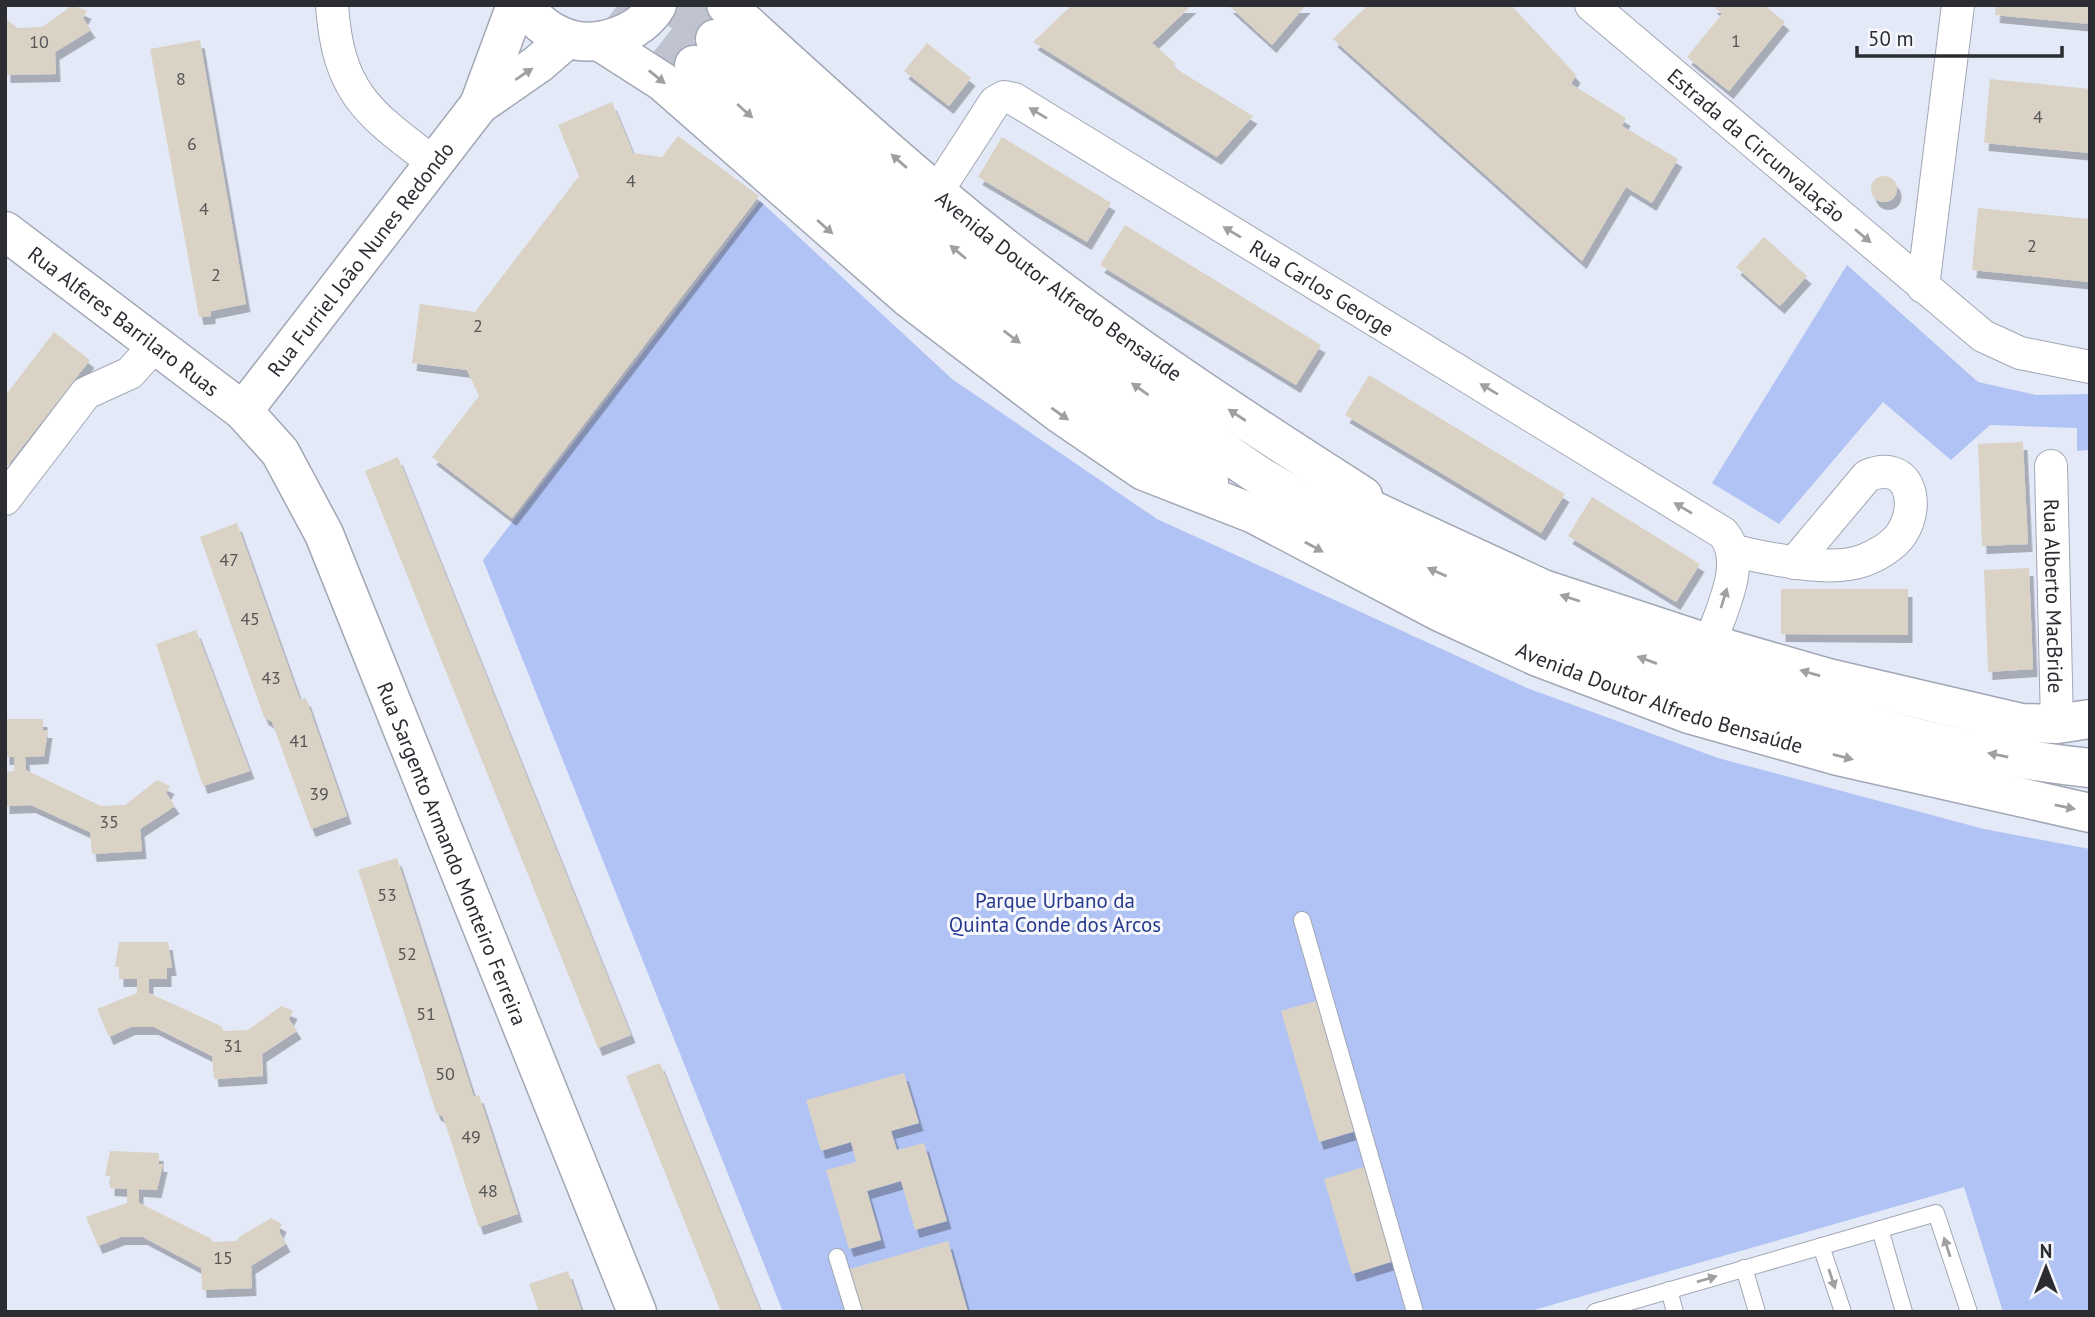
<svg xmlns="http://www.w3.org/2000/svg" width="2095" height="1317" font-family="'PT Sans',sans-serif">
<defs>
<filter id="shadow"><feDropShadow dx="4.5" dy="8" stdDeviation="0" flood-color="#0004"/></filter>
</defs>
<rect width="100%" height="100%" fill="#e4e9f8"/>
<g fill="#b1c3f4">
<path d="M760 201 952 379 1157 519 1527 688 1718 758 1984 829 2090 849V1312H2003L1964 1187 1527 1312H783L483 560Z"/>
<path d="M1847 265 1978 382 2036 395 2090 394V450L2077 451V428L1990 425 1951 460 1883 402 1779 524 1712 483Z"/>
</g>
<g fill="#dad3c5" filter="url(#shadow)">
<path d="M73 5 87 11 83 18 91 30 55 52 56 74 6 75 5 19 18 28 42 27Z"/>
<path d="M1072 5H1192L1152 43 1176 64 1173 67 1253 116 1217 157 1033 42Z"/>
<path d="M1228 5H1306L1272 45Z"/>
<path d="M1368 5H1511L1576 75 1571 84 1626 118 1622 126 1678 159 1652 203 1626 187 1582 261 1333 39Z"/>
<path d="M1712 5H1764L1785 22 1729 91 1687 57 1722 14Z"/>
<path d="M1996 5H2090V24L1995 15Z"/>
<path d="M200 40 246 304 211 311V316L199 317 150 49Z"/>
<path d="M927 43 971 78 949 106 904 71Z"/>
<path d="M1990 79 2090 89V153L1984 143Z"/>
<path d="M612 102 633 153 662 157 678 136 759 196 512 518 432 457 479 396 467 370 412 363 420 304 475 312 579 176 558 125Z"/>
<path d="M1002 137 1111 203 1087 242 978 177Z"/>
<circle cx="1884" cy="189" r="13"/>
<path d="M1978 208 2090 219V282L1972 270Z"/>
<path d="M1125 225 1321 345 1296 385 1100 265Z"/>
<path d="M1764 237 1807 276 1780 306 1736 267Z"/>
<path d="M54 332 90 360 5 469V396Z"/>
<path d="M1369 375 1565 494 1541 533 1345 415Z"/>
<path d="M2023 442 2028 544 1982 546 1978 444Z"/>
<path d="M398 457 631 1035 598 1048 365 471Z"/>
<path d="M1592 497 1700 564 1676 602 1568 536Z"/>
<path d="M237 523 300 700 306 698 347 816 311 829 272 722 264 717 200 537Z"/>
<path d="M2029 568 2033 669 1988 672 1984 570Z"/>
<path d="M1781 589H1908V635L1781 634Z"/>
<path d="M196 630 250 771 203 786 156 644Z"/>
<path d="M5 719H43V730H48L44 756 25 757 26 770 101 806 125 805 157 780 170 786 166 793 175 806 140 829 142 851 92 854 90 832 31 805 5 806V772L14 771V757H5Z"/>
<path d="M397 858 474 1097 479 1095 518 1214 479 1227 443 1117 436 1112 358 870Z"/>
<path d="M119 942H168L172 968H167V979H149V993L221 1026 224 1031 248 1030 281 1006 293 1011 289 1019 297 1031 262 1054 263 1076 214 1079 212 1056 154 1027H131L109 1037 97 1009 137 993V979H119V967H115Z"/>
<path d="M1319 1000 1356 1131 1319 1142 1281 1011Z"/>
<path d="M660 1063 683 1121 761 1312H721L626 1076Z"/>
<path d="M904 1073 919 1123 891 1131 897 1150 924 1143 947 1221 915 1230 901 1181 867 1191 881 1240 849 1249 826 1170 856 1162 851 1142 821 1151 806 1100Z"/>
<path d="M110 1151 159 1153V1164H163L157 1190 139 1189V1203L210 1238 213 1242 237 1241 239 1237 271 1218 282 1224 279 1231 286 1244 251 1266 252 1288 202 1290 201 1268 143 1237H121L98 1246 86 1217 127 1203V1189L110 1188V1176H105Z"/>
<path d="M1367 1166 1394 1261 1352 1274 1324 1179Z"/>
<path d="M948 1241 968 1312H862L850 1269Z"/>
<path d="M568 1271 582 1312H539L529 1284Z"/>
</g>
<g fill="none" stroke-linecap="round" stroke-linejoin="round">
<g stroke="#bfc3d0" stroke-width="38" stroke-dasharray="38 19" stroke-linecap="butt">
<path d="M618 5 694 65"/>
<path d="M673 5 715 39"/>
</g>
<defs>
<g id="lane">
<path d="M1302 920 1415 1312"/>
<path d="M1880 1229 1904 1312"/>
<path d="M1821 1246 1843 1312"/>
<path d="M837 1257 854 1312"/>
<path d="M1744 1268 1757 1312"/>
<path d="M1669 1290 1675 1312"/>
<path d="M1595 1312 1936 1213 1969 1312"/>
</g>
<g id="street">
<path d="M332 5C338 93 368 113 434 163"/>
<path id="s1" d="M1591 5 1983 336 2020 353 2090 367"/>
<path id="s2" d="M936 193 995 102 1004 97 1014 99 1723 533C1748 562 1720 612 1710 644"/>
<path d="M1923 287 1958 5"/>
<path id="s3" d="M2051 466 2057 724"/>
<path d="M5 499 86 393 130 373 155 345"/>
<path d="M1734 551C1769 558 1828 573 1862 561 1876 556 1894 546 1902 533 1921 503 1909 458 1867 476L1794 563"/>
</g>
<g id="secondary">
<path d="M479 105 516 5"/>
<path id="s4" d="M5 231 243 411 280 452 324 534 637 1312"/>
<path id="s5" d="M243 411 479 105 538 64 567 39"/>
</g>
<g id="highway">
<path d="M523 5C535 20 547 31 566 38 596 49 641 34 657 5"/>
<path id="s6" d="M726 5C795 68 864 132 936 192 1070 305 1215 402 1363 496"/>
<path d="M715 39C860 169 1005 295 1165 407 1199 431 1232 460 1268 481 1406 565 1557 632 1710 682 1747 695 1787 703 1825 714 1912 738 2000 759 2090 768"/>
<path id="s7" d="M599 41 663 82 910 299 1059 413 1144 471 1254 514 1440 612 1538 657 1689 714 1838 756 2090 813"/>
<path d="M694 65 849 205 963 299 1209 481"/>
<path d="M1331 491 1543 589 1710 644 1828 678 2021 723 2057 724 2090 719"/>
</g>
</defs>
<use href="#lane" stroke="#a2a7b5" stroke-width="18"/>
<use href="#street" stroke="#a2a7b5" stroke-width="34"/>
<use href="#secondary" stroke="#a2a7b5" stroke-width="41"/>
<use href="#highway" stroke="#a2a7b5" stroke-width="41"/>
<use href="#lane" stroke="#fff" stroke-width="16"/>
<use href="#street" stroke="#fff" stroke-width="32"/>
<use href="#secondary" stroke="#fff" stroke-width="38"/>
<use href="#highway" stroke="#fff" stroke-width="38"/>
</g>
<defs><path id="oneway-solid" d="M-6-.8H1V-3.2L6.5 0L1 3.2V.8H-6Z" transform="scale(1.75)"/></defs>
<g fill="#a0a0a3">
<use href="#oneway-solid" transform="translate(524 74) rotate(-34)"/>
<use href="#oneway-solid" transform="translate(657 77) rotate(39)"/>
<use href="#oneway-solid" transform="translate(745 111) rotate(42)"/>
<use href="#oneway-solid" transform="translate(1038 113) rotate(-149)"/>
<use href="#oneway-solid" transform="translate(899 161) rotate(-139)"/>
<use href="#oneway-solid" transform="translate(825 227) rotate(42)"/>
<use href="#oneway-solid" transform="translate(1232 232) rotate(-149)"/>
<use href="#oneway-solid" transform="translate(1863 236) rotate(40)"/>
<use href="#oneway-solid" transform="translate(958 252) rotate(-140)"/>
<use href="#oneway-solid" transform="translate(1012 337) rotate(37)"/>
<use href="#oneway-solid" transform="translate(1140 389) rotate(-145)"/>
<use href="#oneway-solid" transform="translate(1489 389) rotate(-149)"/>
<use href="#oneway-solid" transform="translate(1060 414) rotate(35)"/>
<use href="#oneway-solid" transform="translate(1237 415) rotate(-147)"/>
<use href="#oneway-solid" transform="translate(1683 508) rotate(-149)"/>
<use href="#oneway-solid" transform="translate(1314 547) rotate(29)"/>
<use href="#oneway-solid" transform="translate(1437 572) rotate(-156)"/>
<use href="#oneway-solid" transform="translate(1570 598) rotate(-162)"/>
<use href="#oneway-solid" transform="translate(1724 598) rotate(-73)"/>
<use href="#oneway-solid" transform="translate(1647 660) rotate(-160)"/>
<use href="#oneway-solid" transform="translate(1810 673) rotate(-164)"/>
<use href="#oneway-solid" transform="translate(1998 755) rotate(-168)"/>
<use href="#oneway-solid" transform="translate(1843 757) rotate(14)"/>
<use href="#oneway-solid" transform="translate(2065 807) rotate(12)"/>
<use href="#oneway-solid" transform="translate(1947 1247) rotate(-108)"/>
<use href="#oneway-solid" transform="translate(1707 1279) rotate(-16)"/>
<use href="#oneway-solid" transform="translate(1832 1279) rotate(72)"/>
</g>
<g text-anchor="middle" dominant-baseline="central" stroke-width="6" stroke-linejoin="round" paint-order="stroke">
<g font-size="18" fill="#575657">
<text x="1736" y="40">1</text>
<text x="39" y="41">10</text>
<text x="181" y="78">8</text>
<text x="2038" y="116">4</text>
<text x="192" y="143">6</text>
<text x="631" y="180">4</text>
<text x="204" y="208">4</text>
<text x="2032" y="245">2</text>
<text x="216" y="274">2</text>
<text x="478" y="325">2</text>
<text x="229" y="559">47</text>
<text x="250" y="618">45</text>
<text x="271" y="677">43</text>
<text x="299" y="740">41</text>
<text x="319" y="793">39</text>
<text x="109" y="821">35</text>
<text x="387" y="894">53</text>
<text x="407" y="953">52</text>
<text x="426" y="1013">51</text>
<text x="233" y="1045">31</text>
<text x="445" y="1073">50</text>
<text x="471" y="1136">49</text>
<text x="488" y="1190">48</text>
<text x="223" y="1257">15</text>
</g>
<g font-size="21" fill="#2b2d32" stroke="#f5f7fd">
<text stroke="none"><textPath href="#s1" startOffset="217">Estrada da Circunvalação</textPath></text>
<text stroke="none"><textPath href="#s5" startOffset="192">Rua Furriel João Nunes Redondo</textPath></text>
<text stroke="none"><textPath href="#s6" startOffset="436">Avenida Doutor Alfredo Bensaúde</textPath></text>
<text stroke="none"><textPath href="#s2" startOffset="490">Rua Carlos George</textPath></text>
<text stroke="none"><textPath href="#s4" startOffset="149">Rua Alferes Barrilaro Ruas</textPath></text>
<text stroke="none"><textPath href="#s3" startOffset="130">Rua Alberto MacBride</textPath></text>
<text stroke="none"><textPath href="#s7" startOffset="1260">Avenida Doutor Alfredo Bensaúde</textPath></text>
<text stroke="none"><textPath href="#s4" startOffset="791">Rua Sargento Armando Monteiro Ferreira</textPath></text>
</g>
<g font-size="21" fill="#27398c" stroke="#f5f7fd">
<text x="1055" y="900">Parque Urbano da<tspan x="1055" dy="24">Quinta Conde dos Arcos</tspan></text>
</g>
</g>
<rect width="2095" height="1317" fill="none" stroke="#2b2d32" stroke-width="14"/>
<g transform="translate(2046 1268)" stroke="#f5f7fd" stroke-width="5" paint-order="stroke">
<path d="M0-5L12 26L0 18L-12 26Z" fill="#2b2d32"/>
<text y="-10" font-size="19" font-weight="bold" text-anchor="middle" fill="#2b2d32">N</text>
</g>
<path d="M1857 46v10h205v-10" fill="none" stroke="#2b2d32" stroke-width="3.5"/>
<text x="1868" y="46" font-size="21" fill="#2b2d32" stroke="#f5f7fd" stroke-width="5" paint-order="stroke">50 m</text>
</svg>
